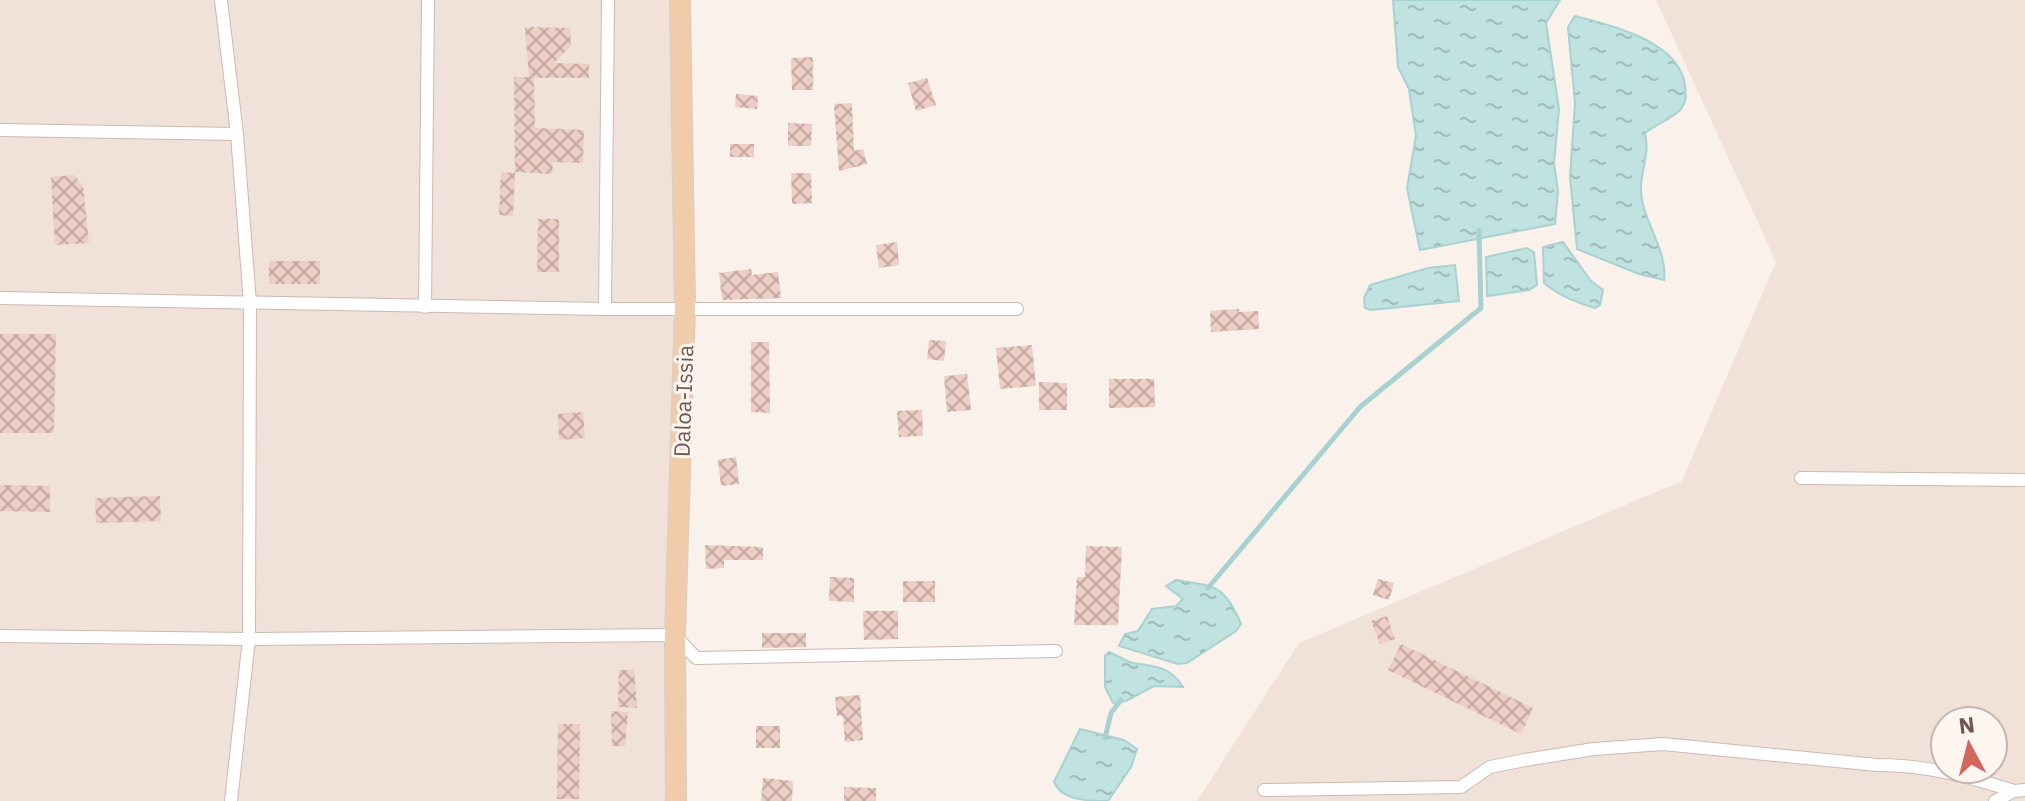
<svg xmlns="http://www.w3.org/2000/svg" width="2025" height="801" font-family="'IBM Plex Sans',sans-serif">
<defs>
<pattern id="water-ripples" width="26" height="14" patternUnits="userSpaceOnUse" patternTransform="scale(2)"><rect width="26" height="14" fill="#c0e2e1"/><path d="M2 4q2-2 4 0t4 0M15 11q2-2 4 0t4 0" fill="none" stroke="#a0bab9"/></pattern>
<pattern id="building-cross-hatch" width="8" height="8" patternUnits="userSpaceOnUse" patternTransform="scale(2)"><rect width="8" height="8" fill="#eccec5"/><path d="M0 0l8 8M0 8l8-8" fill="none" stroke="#c4aaa2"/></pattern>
</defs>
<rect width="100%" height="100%" fill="#faf1ea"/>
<g fill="#f1e2d9" fill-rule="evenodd">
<path d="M0 0H675L676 801H0Z"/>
<path d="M1656 0H2025V801H1197L1299 643 1682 481 1776 262ZM1945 721H1993V769H1945Z"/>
</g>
<g fill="url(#water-ripples)" stroke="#a8d2d2" stroke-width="2">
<path d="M1393 0H1560L1546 23 1559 109 1554 163 1558 191 1555 224 1420 250 1407 188 1416 136 1409 89 1398 67Z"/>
<path d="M1575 16C1611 25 1679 41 1685 85 1686 95 1687 101 1681 109 1673 118 1655 125 1645 133 1650 154 1641 168 1641 189 1641 220 1668 249 1664 280L1639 274 1577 249 1570 177 1575 103 1568 27Z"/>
<path d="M1563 242 1591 281 1603 290 1600 305 1595 308C1575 302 1560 296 1544 283L1543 247Z"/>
<path d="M1527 248 1534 252 1537 285 1529 290 1487 296 1486 257Z"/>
<path d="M1455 265 1459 301 1371 310 1365 308 1364 298 1370 285 1428 268Z"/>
<path d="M1176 580C1214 586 1224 584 1241 624L1236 631 1187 663 1178 664 1119 646 1125 634 1138 631 1152 609 1176 606 1183 599 1166 586Z"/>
<path d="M1109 652C1117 655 1125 661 1133 663 1155 666 1171 667 1183 687L1154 686 1126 701 1113 703 1105 687V656Z"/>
<path d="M1080 729 1124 740 1137 749 1131 767 1108 801C1090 801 1062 801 1054 782Z"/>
</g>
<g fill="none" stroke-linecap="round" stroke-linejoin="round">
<g stroke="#a8d2d2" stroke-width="5">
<path d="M1208 588 1360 407 1481 308 1479 230"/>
<path d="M1105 738 1111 713 1121 700"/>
</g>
</g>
<g fill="url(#building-cross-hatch)">
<path d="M525 27 570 28 571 46 554 63 589 64V78H534L535 128 584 130 583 163 553 162 552 174 515 172 514 77H529Z"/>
<path d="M813 57V90H792L791 58Z"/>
<path d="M927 78 936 105 916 111 908 83Z"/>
<path d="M736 94 758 96 757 109 735 107Z"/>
<path d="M852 103 854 151 863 149 867 164 839 171 834 104Z"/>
<path d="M788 123 812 124 811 146H788Z"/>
<rect x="730" y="144" width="24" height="13"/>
<path d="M501 172 515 173 513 216 499 215Z"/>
<path d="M791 173H811L812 203 792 204Z"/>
<path d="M74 175 83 186 89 243 55 245 51 177Z"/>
<path d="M538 219H559V272H537Z"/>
<path d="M897 242 899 265 879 268 876 245Z"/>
<rect x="269" y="261" width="51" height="23"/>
<path d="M751 269 752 275 778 272 781 298 722 300 719 273Z"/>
<path d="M1239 309V312L1258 311 1259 329 1211 332 1210 311Z"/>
<path d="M0 334H56L54 433H0Z"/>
<path d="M929 340 946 341 944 361 927 359Z"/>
<path d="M751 342H769L770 413 751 412Z"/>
<path d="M1032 345 1036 386 1000 389 996 348Z"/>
<path d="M967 374 971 410 947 412 944 376Z"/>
<path d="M1109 379H1154L1155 407 1109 408Z"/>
<path d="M1039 382 1067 383V410H1039Z"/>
<path d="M922 410 923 436 899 437 897 411Z"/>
<path d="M583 412 585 438 559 440 558 414Z"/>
<path d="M736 457 739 484 721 486 718 460Z"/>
<path d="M0 485 50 486V512L0 511Z"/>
<path d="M160 496 161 521 96 523 95 498Z"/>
<path d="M705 545 763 547V560H724V568L706 569Z"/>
<path d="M1086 546 1122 547 1118 625H1074L1077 577H1085Z"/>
<path d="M830 577 854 578V602L829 601Z"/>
<path d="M1378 579 1394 583 1389 600 1373 595Z"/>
<rect x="903" y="581" width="32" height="21"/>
<path d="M863 611H898V639L864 640Z"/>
<path d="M1387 616 1395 639 1380 644 1371 621Z"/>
<path d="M762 633H806V647L762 648Z"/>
<path d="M1401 644 1533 708 1521 734 1388 670Z"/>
<path d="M619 670H634L637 708 618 707Z"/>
<path d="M860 695 863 740 845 742 843 716H837L835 697Z"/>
<path d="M611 711 628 712 625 746H612Z"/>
<path d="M558 724H580L579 799H557Z"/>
<rect x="756" y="726" width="24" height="22"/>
<path d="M763 778 793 781 792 801H761Z"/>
<path d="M844 787 876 788V801H844Z"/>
</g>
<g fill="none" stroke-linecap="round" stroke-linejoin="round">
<defs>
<g id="street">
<path d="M221 0 237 134 250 303 249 639 231 801"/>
<path d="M0 130 237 134"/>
<path d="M0 298 605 309H1017"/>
<path d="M425 307 428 0"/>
<path d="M605 309 608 0"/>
<path d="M1801 478 2025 480"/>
<path d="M0 636 249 639 675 635 696 658 1056 651"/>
<path d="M1264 790 1461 787 1490 767 1525 760 1594 749 1663 744 1877 765C1927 765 1967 776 2014 791L2025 790"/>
<path d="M1995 801 2014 791"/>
</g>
<path id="primary" d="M676 801 675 635 685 307 680 0"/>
</defs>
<use href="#street" stroke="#cbb9b1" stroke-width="14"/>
<use href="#primary" stroke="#d5cdca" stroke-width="22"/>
<use href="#street" stroke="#fff" stroke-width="12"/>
<use href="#primary" stroke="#f1ccab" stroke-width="20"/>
</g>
<g text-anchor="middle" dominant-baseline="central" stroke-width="6" stroke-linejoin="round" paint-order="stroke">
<g font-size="22" fill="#725750" stroke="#fdf6f0">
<text transform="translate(683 401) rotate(-88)">Daloa-Issia</text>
</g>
</g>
<g transform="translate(1969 745) rotate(353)"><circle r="38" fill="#fdf6f0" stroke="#c5b6b0" stroke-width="2"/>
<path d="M0-6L14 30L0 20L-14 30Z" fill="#d5665e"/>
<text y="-12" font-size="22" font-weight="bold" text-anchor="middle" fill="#725750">N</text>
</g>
</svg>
